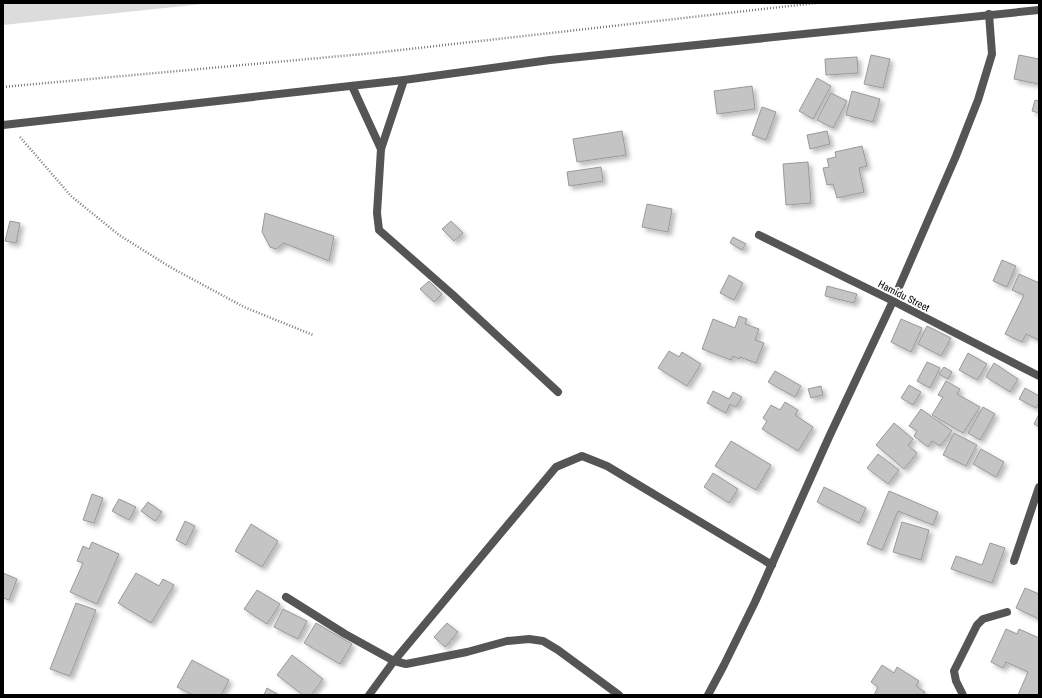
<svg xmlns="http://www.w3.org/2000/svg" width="1042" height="698" font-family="'Roboto Condensed',sans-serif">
<defs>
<filter id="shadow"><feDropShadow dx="3.5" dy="3.5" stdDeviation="2" flood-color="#0004"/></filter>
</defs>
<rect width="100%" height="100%" fill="#fff"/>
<path fill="#dcdcdc" d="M3 3H212L3 25Z"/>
<g fill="#c4c4c4" stroke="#999" filter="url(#shadow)">
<path d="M871 55 890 59 883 88 864 84Z"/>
<path d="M1019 55 1039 59V84L1014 79Z"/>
<path d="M857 57 858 73 826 75 825 59Z"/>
<path d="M817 78 831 86 813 119 799 111Z"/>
<path d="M752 86 755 109 717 114 714 91Z"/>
<path d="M852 91 880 99 873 122 846 115Z"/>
<path d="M831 93 847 101 833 128 817 120Z"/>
<path d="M1035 100 1039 101V113L1032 111Z"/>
<path d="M762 107 776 112 766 140 752 135Z"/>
<path d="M622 131 626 155 577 162 573 139Z"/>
<path d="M827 131 830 144 810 149 807 135Z"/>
<path d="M862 146 867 166 859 168 864 192 837 198 833 184 827 185 823 168 829 167 827 159 836 157 835 152Z"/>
<path d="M808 162 811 203 786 205 783 164Z"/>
<path d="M601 167 603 181 569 186 567 172Z"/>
<path d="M647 204 672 209 668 232 642 227Z"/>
<path d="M265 213 334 236 329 261 284 243 276 249 270 247 262 232Z"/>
<path d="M10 221 20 223 16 243 5 241Z"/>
<path d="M451 221 463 233 454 241 442 229Z"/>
<path d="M733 237 746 244 742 250 730 243Z"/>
<path d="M1002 260 1016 266 1007 287 993 281Z"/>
<path d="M1019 274 1039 283V340L1026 334 1022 342 1005 334 1024 295 1012 290Z"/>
<path d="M729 275 743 283 734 300 720 293Z"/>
<path d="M429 281 442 294 434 302 420 289Z"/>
<path d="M827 286 857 294 854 303 825 296Z"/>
<path d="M739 316 747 319 745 324 759 329 755 340 764 343 756 363 740 357 739 359 733 356 731 360 702 349 713 319 735 328Z"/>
<path d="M901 319 922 328 911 352 891 342Z"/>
<path d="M927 326 951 338 941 356 918 344Z"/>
<path d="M669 351 679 357 682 352 701 364 687 386 658 368Z"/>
<path d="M968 353 987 364 977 380 959 370Z"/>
<path d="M927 362 940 368 930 388 917 381Z"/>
<path d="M994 363 1018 379 1010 392 986 377Z"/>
<path d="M944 367 952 372 948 379 939 374Z"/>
<path d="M775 371 801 386 795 397 768 382Z"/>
<path d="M946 381 960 389 957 394 980 407 963 433 932 415 943 397 938 395Z"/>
<path d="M909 385 921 392 913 405 901 398Z"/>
<path d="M821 386 823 395 811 398 808 389Z"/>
<path d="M1025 388 1039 396V403L1036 408 1019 399Z"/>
<path d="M713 391 729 399 733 392 742 397 736 407 730 404 726 413 707 403Z"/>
<path d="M785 402 798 410 795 415 813 427 798 451 762 429 767 421 763 418 771 405 780 410Z"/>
<path d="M983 407 995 414 980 440 968 433Z"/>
<path d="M921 409 952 431 940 446 932 441 928 447 914 436 917 431 909 426Z"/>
<path d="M1039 414V427L1034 424Z"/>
<path d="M894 423 913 439 908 445 917 453 904 469 876 445Z"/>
<path d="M954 433 977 445 966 466 943 455Z"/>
<path d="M731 441 771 465 756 490 715 466Z"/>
<path d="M981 449 1004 462 996 477 973 464Z"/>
<path d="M878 454 899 470 888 484 867 468Z"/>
<path d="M713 473 738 489 729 503 704 487Z"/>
<path d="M824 487 866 508 859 523 817 502Z"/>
<path d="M889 491 938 512 933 525 898 511 882 550 867 544Z"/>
<path d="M92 494 103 498 94 523 83 520Z"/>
<path d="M119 499 136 507 129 520 112 511Z"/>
<path d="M148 502 162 512 155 521 141 511Z"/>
<path d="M185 521 195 526 186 545 176 540Z"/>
<path d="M902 522 929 530 921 560 893 552Z"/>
<path d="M251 524 278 541 262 567 235 551Z"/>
<path d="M92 542 119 554 97 604 70 592 83 563 77 561 83 546 89 549Z"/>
<path d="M990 543 1005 548 992 583 951 569 956 556 982 565Z"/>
<path d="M3 573 17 579 9 600 3 598Z"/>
<path d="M136 573 159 586 163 579 174 585 151 623 118 603Z"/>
<path d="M1025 588 1039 594V619L1016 608Z"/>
<path d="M257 590 280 604 267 624 244 609Z"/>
<path d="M76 603 96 610 70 676 50 669Z"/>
<path d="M283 609 307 621 298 639 274 627Z"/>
<path d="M316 623 352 644 340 664 304 643Z"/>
<path d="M447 623 458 632 445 647 434 637Z"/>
<path d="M1006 629 1017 634 1019 629 1039 638V695H1018L1028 672 1006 662 1003 668 991 662Z"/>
<path d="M292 655 323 679 311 695H303L277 675Z"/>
<path d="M192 660 229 680 221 695H193L177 687Z"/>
<path d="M882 665 894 673 897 667 919 681 916 686 925 692 923 695H874L878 687 871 682Z"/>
<path d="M267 688 279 695H264Z"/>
</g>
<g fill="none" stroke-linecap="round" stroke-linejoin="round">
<g stroke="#777" stroke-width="2.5" stroke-dasharray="1 2" stroke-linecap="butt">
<path d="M3 87 374 53 816 3"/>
<path d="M20 137 71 196 119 235 170 267 244 307 313 335"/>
</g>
<g stroke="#555" stroke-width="8">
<path d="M404 80 381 149 377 213 379 230 453 295 558 392"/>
<path d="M352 86 381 149"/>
<path d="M3 125 404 80 550 60 1039 10"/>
<path d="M759 235 893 301 1039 376"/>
<path d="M1014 561 1039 487"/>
<path d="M286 597 345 634 394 661 406 664 467 652 507 641 529 639 543 641 558 650 619 695"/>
<path d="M369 695 394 661 556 467 582 456 607 466 772 565"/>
<path d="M708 695 724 665 755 602 829 437 893 301 956 156 978 100 992 54 989 14"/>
<path d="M963 695 956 681 954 671 977 625 983 619 1007 612"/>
</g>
</g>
<g text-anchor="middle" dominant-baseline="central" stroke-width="4" stroke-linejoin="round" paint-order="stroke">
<g font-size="10" fill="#000" stroke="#fff">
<text transform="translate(904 296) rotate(27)">Hamidu Street</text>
</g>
</g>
<rect width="1042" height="698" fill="none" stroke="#000000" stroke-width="8"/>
</svg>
